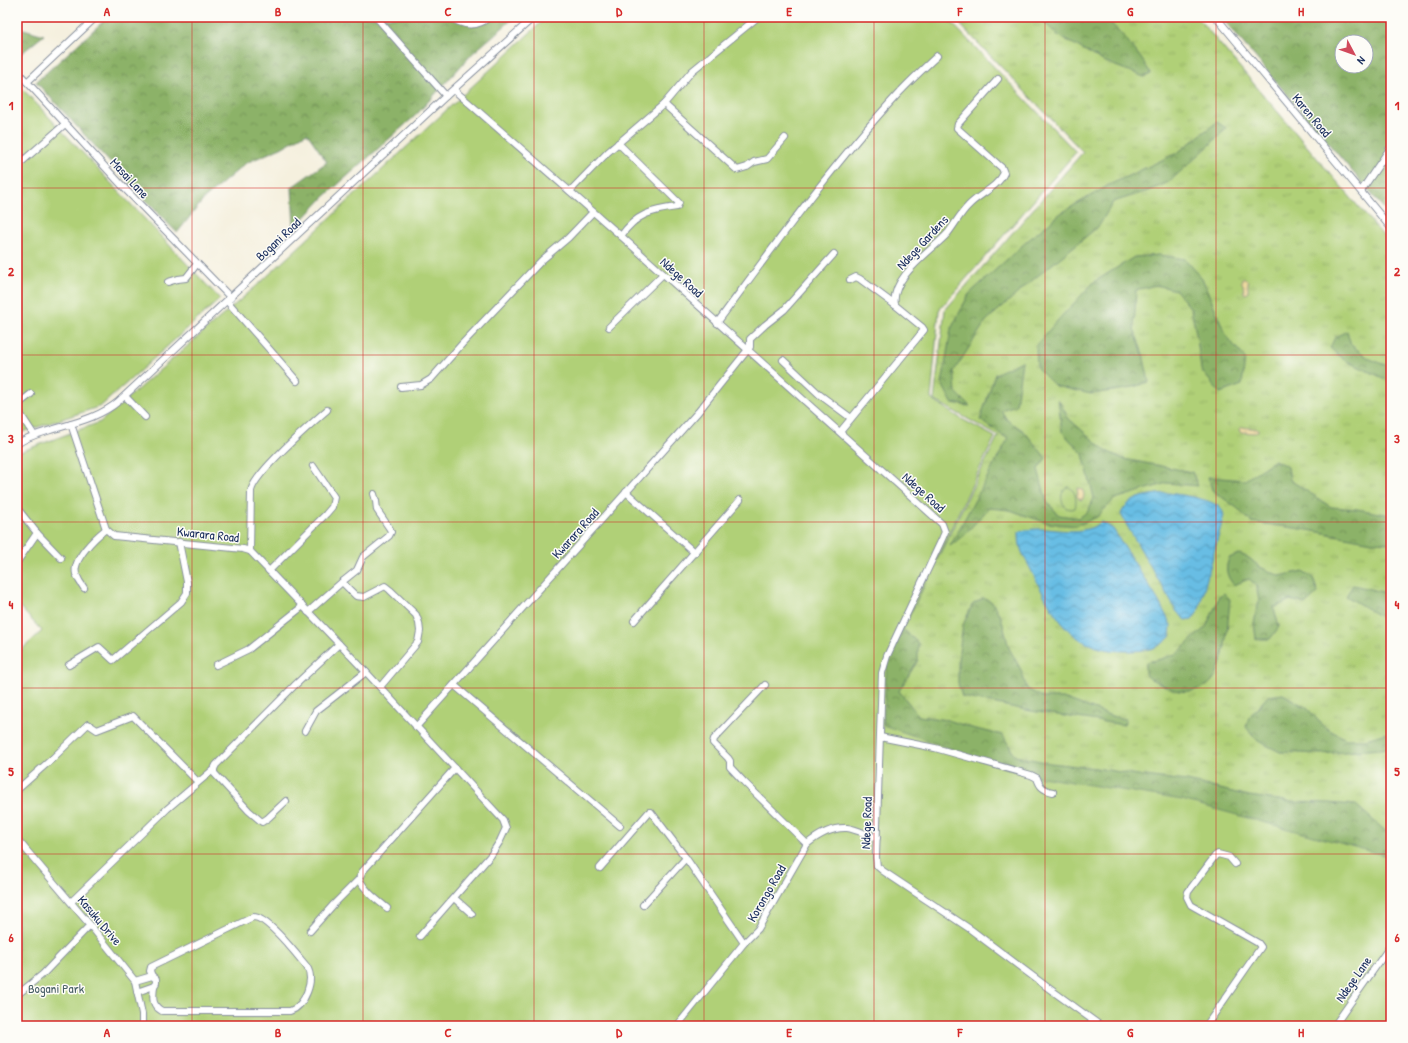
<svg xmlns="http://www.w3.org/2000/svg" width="1408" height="1043" font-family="'Patrick Hand',sans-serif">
<defs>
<pattern id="grass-tufts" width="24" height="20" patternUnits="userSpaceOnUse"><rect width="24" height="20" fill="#b0d077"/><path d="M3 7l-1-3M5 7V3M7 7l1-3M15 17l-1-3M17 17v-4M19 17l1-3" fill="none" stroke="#97b369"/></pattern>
<pattern id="forest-crowns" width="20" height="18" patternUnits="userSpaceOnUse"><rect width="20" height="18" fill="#8cb268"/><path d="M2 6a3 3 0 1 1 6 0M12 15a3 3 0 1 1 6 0" fill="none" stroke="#729159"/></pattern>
<pattern id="sand-dots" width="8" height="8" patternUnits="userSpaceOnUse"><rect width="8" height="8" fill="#eeda9e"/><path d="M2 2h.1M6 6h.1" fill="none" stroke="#ccbb8a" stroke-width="1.8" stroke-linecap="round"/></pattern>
<pattern id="water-waves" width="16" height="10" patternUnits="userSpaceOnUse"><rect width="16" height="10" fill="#67bde4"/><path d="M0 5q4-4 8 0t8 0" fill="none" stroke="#549abc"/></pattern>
</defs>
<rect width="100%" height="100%" fill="#fdfcf7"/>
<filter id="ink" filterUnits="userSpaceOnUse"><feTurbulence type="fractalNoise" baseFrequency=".025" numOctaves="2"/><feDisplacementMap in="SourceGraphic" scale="8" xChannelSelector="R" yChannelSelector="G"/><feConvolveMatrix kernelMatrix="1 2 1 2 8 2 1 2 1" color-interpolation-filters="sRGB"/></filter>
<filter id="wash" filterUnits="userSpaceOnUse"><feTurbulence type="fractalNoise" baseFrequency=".012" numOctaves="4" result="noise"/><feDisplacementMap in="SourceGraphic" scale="16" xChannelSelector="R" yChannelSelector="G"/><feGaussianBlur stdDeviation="0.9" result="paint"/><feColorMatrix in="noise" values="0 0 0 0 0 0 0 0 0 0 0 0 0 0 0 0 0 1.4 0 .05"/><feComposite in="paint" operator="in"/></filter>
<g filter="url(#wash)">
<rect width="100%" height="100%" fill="#f5f0de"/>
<path fill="url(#grass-tufts)" stroke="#66806a" d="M953 17H1197L1391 245V851L1024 773 885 723 893 649 998 436 934 400 945 310 1083 152Z"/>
<g fill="url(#forest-crowns)" stroke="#547063" fill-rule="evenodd">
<path d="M108 17H515L473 53 416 115 324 197 294 229 292 187 327 162 307 133 281 148 246 163 204 199 177 233 103 155 36 82Z"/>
<path d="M1039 17H1104C1122 33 1139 53 1151 74L1144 77 1103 61 1056 34Z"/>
<path d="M1221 17H1297L1309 23 1313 17H1391V217ZM1342 42H1366V66H1342Z"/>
<path d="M17 27 44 35 17 57Z"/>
<path d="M1217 122 1226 128 1211 144 1169 182 1148 191 1113 202 1099 226 1034 279 986 321 954 371 956 392 970 406 952 403 942 384 951 329 969 294 1026 242 1061 213 1111 184 1177 153Z"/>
<path d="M1159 255 1185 259 1202 278 1227 337 1245 358 1242 385 1220 393 1201 370 1197 338 1191 309 1176 290 1156 285 1136 290 1134 329 1143 354 1149 382 1127 389 1091 394 1055 386 1037 368 1036 345 1058 320 1094 282 1134 257Z"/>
<path d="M1347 331 1351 345 1370 359 1391 367V383L1383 378 1344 360 1330 348 1335 337Z"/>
<path d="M1022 361 1016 405 1001 410 1007 420 1024 431 1046 458 1038 469 1047 502 1059 515 1079 518 1088 511 1094 498 1083 454 1062 432 1058 399 1069 419 1106 451 1124 459 1192 472 1198 486 1167 483 1115 499 1097 517 1076 526 1047 523 1010 510 989 508 965 534 950 546 1008 439 980 420 995 374Z"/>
<path d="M1275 460 1288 467 1290 480 1331 507 1357 509 1391 515V543L1372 542 1308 530 1251 522 1237 508 1212 490 1208 477 1245 480Z"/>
<path d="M1239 554 1249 558 1260 567 1280 576 1303 571 1313 578 1318 593 1306 604 1290 600 1274 608 1279 627 1270 639H1256L1254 623 1259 601 1256 585 1249 579 1234 585C1226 576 1225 569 1229 558Z"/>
<path d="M1353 585 1391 594V623L1346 596Z"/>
<path d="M1224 593 1230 599C1228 620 1226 670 1209 684 1207 686 1203 687 1201 688 1184 695 1173 691 1158 682 1155 681 1149 679 1147 676 1143 672 1145 667 1146 662L1161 659 1178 653 1190 641 1206 627 1216 605 1219 596Z"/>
<path d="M983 598 992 602 1001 617 1009 648 1021 670 1027 689 1044 698H1063L1112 716 1126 719 1124 725 1031 711 962 697 958 683V659L963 625 972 605Z"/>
<path d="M887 614 918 643V660L899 691 919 716 948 720 975 729 1003 735 1015 756 1050 763 1096 768 1144 776 1187 781 1249 796 1292 802 1328 803 1356 805 1391 836V923L1113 801 872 729Z"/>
<path d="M1283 694 1307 708 1324 727 1346 739H1366L1391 732V748L1321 754 1280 752 1258 741 1246 727 1249 717 1268 696Z"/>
</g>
<g fill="url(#sand-dots)" stroke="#84847e">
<path d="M1242 279H1245L1248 281V293L1246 294 1244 293 1243 284 1241 282Z"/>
<path d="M1242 427 1258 429V431L1255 433 1240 432 1239 429Z"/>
<path d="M1078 488 1082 489C1084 493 1085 497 1082 500L1079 499 1077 496Z"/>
</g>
<g fill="#b0d077" stroke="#66806a">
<path d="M547 17H946L1076 152 939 310 931 399 960 418 995 437 887 661 883 725 1023 774 1182 800 1391 857V1026H17V654L42 631 17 604V453L100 422 262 281Z"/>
<path d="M17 83 220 299 101 406 17 434Z"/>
<path d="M1067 487H1069C1076 491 1077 501 1075 508L1072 509 1066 508C1061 502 1059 492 1067 487Z"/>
</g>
<g fill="url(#water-waves)" stroke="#4176a1">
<path d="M1169 493C1181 495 1214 499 1221 509 1223 511 1223 513 1224 515L1198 612 1192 619 1186 620 1177 612 1126 524 1121 514C1128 496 1152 494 1169 493Z"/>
<path d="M1102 522 1113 529 1158 600 1171 625 1170 637C1158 649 1149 650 1132 651 1075 653 1058 623 1035 578 1031 568 1021 554 1020 545 1019 541 1019 536 1019 532 1048 522 1075 541 1102 522Z"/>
</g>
</g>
<g filter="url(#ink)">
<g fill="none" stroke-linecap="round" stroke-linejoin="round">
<defs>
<g id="street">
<path d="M376 17 446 96"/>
<path d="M450 17C463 26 477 28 489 17"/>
<path d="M758 17 692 71 664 104 737 170 747 167 754 162 767 159 785 138"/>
<path d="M1216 17 1391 228"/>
<path d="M17 71 128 192 231 298"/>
<path d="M27 82 96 17"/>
<path d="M454 90 621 236 942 524 945 532 942 539 887 656 882 673 876 857 877 866 883 871 970 929 1047 987 1101 1026"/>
<path d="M618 143 679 203 677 207C652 210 636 214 621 236"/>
<path d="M17 166 65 124"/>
<path d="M570 191 608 152 664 104"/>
<path d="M1361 191 1391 147"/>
<path d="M850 280 856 277 860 279 895 305"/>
<path d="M168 282 178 279 186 278 197 264"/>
<path d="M227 301 297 381"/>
<path d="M717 323C775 245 832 165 898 94 910 81 924 68 937 56"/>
<path d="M609 327 663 274"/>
<path d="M783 360 820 395 851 418"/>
<path d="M401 387 421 385 431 379 462 344 542 260 568 238 593 212"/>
<path d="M125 396 145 417"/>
<path d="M17 405 31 394"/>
<path d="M17 409 34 435"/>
<path d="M71 424 106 529 114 536 243 549 250 551 366 672 503 820 506 828 500 841 491 855 420 936"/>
<path d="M840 432 924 330 922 327 895 305C890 277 932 251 948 233 955 224 960 214 968 206 979 194 997 188 1004 173L1002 168 957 128 958 124 998 79"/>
<path d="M17 444C28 436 41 433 54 429 78 422 100 417 119 401L446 96 534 17"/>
<path d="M626 492 695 553"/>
<path d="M17 508 37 533 61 558"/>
<path d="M250 551 251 491C255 472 310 425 327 410"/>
<path d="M17 562 37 533"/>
<path d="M269 571 326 514 332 507 334 497 313 466"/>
<path d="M342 582 357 570 363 557 389 536 391 532 390 529 377 510 376 501 374 494"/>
<path d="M84 588C81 584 78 579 76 574 72 559 96 537 106 529"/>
<path d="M308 612 342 582 356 596 364 597 385 586 390 590 416 615 419 623 420 631 418 642 380 687"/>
<path d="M634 621 740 500"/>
<path d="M69 665 99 647 113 660 181 602 187 593V582L179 542"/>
<path d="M216 665 249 649 303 606"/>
<path d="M454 685 620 826"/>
<path d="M765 685 714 739 713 743 728 758 730 761V767L744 782 807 844"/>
<path d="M416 727 698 412 750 347V339L765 325 784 310 834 254"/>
<path d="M305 731 316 711 366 672"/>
<path d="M880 737 935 748 1031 775 1037 778C1040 787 1043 790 1053 792"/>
<path d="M17 790 53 758 88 724 97 730 133 716 198 782"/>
<path d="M286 801 268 818 262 822 249 811 214 773V769L216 765 294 686 339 644"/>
<path d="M17 839 90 925 135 981 142 1014V1026"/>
<path d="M600 868 649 812H651L686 858"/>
<path d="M454 898 472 914"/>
<path d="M71 902 167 809 214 769"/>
<path d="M643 905 686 858 744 943"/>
<path d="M387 908C376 899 366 892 359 879L362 872 455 768"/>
<path d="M310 931 334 904 359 879"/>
<path d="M152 976 150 971 151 967 253 917C267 916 297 955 307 967 315 980 305 1006 290 1011H162C151 1005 153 997 154 986"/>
<path d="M135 981 152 976 156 979V983L154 986 137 992"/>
<path d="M17 995 43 974 90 925"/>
<path d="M677 1026 744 943 758 929 807 844C818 835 832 827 847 828 856 829 867 835 877 838"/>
<path d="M1206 1026 1261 947 1258 943 1191 905 1187 897 1188 892 1215 856 1218 854 1229 857 1235 864"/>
<path d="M1334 1026 1391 945"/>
</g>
</defs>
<use href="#street" stroke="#88909e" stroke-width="8"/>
<use href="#street" stroke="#fff" stroke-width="6"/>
</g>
</g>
<path fill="none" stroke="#d62828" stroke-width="1" stroke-opacity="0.55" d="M192 17V1026M363 17V1026M534 17V1026M704 17V1026M874 17V1026M1045 17V1026M1216 17V1026M17 188H1391M17 355H1391M17 522H1391M17 688H1391M17 854H1391"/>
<g text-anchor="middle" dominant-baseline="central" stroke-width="3" stroke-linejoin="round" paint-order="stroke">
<g font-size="13" fill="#1b2f5e" stroke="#fdfcf7">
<text transform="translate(1312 115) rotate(50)">Karen Road</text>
<text transform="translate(130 178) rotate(47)">Masai Lane</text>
<text transform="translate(278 239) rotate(-43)">Bogani Road</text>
<text transform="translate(922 242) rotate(-47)">Ndege Gardens</text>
<text transform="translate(682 277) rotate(42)">Ndege Road</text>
<text transform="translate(924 492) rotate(42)">Ndege Road</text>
<text transform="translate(575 533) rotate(-48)">Kwarara Road</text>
<text transform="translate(208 534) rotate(6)">Kwarara Road</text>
<text transform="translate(866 823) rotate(-88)">Ndege Road</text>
<text transform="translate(766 893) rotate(-60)">Korongo Road</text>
<text transform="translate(100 920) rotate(50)">Kasuku Drive</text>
<text transform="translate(1353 979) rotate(-55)">Ndege Lane</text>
</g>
<g font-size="13" fill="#485f66" stroke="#fdfcf7">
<text x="56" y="988">Bogani Park</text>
</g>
</g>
<rect width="1408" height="1043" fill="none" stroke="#fdfcf7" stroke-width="44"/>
<g transform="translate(1354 54) rotate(131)"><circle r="19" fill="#fdfcf7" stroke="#a3aaba"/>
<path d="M0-3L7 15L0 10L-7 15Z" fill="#d1495b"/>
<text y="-6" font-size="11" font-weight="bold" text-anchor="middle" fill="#1b2f5e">N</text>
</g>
<rect x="22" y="22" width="1364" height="999" fill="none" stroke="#d62828" stroke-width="1.5"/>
<g font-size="13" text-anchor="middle" font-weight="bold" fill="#d62828">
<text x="107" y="16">A</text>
<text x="278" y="16">B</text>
<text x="448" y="16">C</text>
<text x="619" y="16">D</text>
<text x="789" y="16">E</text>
<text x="960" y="16">F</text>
<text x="1130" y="16">G</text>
<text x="1301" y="16">H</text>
<text x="11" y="110">1</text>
<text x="1397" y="110">1</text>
<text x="11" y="276">2</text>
<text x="1397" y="276">2</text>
<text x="11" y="443">3</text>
<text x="1397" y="443">3</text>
<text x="11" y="609">4</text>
<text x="1397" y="609">4</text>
<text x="11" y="776">5</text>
<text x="1397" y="776">5</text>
<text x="11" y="942">6</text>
<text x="1397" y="942">6</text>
<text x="107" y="1037">A</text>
<text x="278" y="1037">B</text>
<text x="448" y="1037">C</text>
<text x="619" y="1037">D</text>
<text x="789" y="1037">E</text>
<text x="960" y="1037">F</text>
<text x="1130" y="1037">G</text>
<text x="1301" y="1037">H</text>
</g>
</svg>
